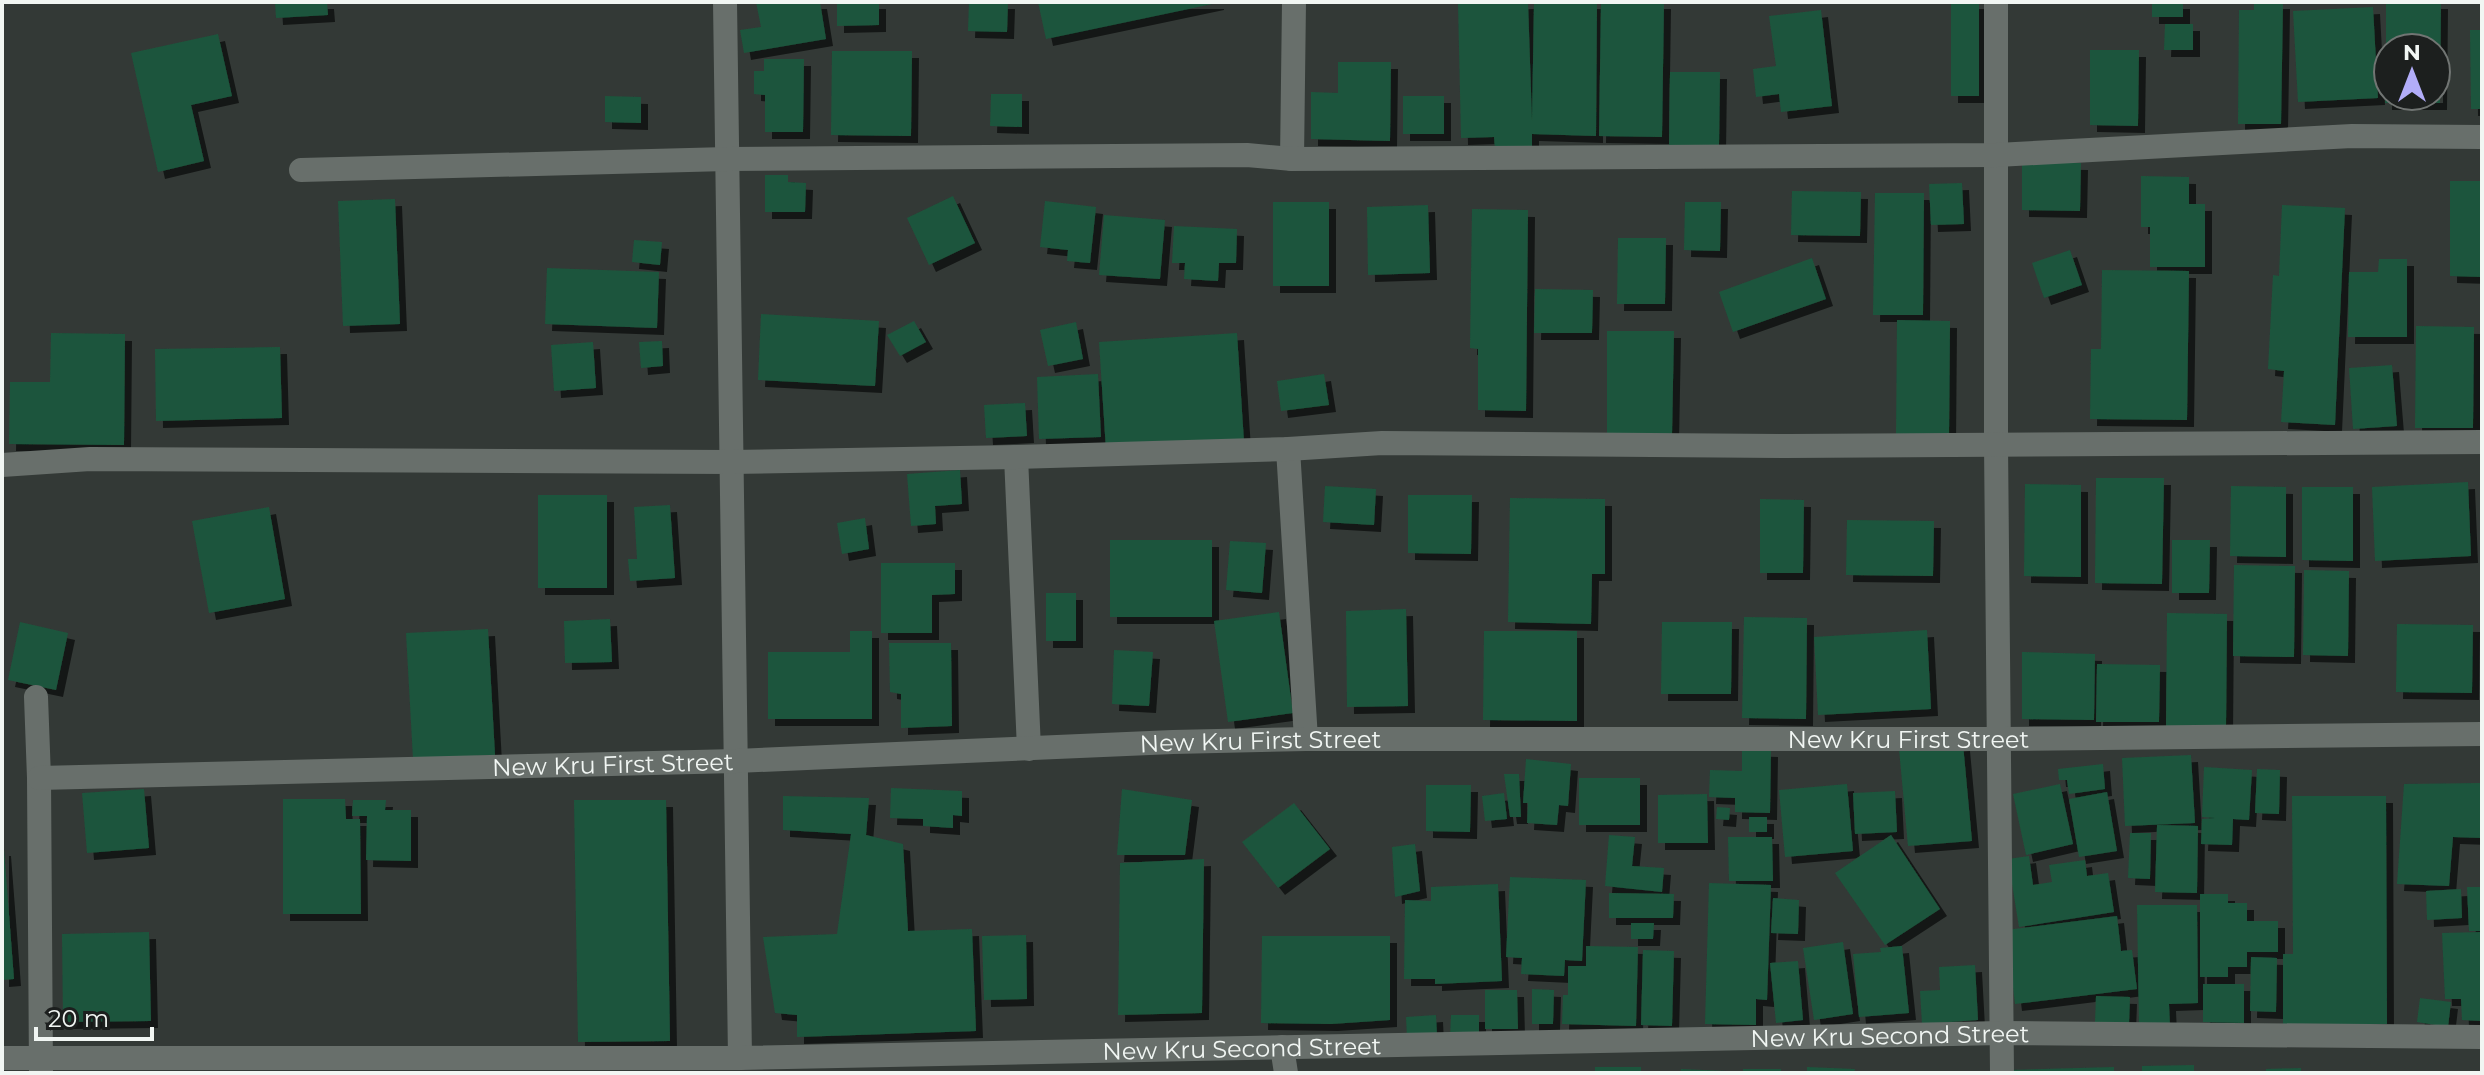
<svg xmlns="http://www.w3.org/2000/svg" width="2484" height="1075" font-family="Montserrat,sans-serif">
<defs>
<filter id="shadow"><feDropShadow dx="7" dy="7" stdDeviation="0" flood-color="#0009"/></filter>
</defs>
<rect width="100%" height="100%" fill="#333936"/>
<g fill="#1c553c" filter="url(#shadow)">
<path d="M275 2H327L328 15 276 18Z"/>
<path d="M756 2H820L826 39 744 53 740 30 761 27Z"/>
<path d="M837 2H879V25L837 26Z"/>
<path d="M969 2H1008L1007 32 968 31Z"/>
<path d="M1038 2H1217V3L1046 39Z"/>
<path d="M1528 2 1532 121 1534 2H1597L1596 136 1532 134V148L1495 149 1494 137 1461 138 1458 3Z"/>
<path d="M1601 2H1664L1662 137 1599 136Z"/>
<rect x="1951" y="2" width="28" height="94"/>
<rect x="2152" y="2" width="31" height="15"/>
<path d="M2254 2H2283L2281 124H2238L2239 10H2254Z"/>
<path d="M2386 2H2441L2440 103H2385V96H2436V48H2386Z"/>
<path d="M2373 7 2378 98 2298 102 2293 11Z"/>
<path d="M1821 10 1832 106 1781 112 1779 94 1756 97 1753 69 1776 66 1769 16Z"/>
<path d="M2165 24H2193V50H2164Z"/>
<path d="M2470 30H2482V109H2471Z"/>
<path d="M218 34 232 96 191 105 204 161 158 172 131 53Z"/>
<path d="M2090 50H2139L2138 126 2090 125Z"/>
<path d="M832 51H912L911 136 831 135Z"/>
<path d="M764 59H804L803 132H765V95L754 94V71H764Z"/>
<path d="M1338 62H1391L1390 141 1311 139V92L1338 93Z"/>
<path d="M1670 72H1720L1719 146 1669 145Z"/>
<path d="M991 94H1022V127L990 126Z"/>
<path d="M605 96 641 97V123L605 122Z"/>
<rect x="1403" y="96" width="41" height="38"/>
<path d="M2022 162 2081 163 2080 211 2022 210Z"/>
<path d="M765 175H788V182L806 183 805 212H765Z"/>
<path d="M2141 176 2189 177V204H2205V267H2150V227H2141Z"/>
<path d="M2450 181H2482V277L2450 276Z"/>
<path d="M1962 183 1964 224 1931 225 1929 184Z"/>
<path d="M1792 191 1861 192 1860 236 1791 235Z"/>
<path d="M1875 193H1924L1923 315H1873Z"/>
<path d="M953 196 975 243 929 265 907 218Z"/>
<path d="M395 199 400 324 343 326 338 201Z"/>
<path d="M1045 201 1096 207 1090 263 1067 261 1068 250 1040 247Z"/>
<rect x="1273" y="202" width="56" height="84"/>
<path d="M1685 202H1721L1720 251 1684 250Z"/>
<path d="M1428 205 1430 273 1368 275 1367 207Z"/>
<path d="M2282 205 2345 208 2335 425 2281 422 2284 371 2268 369 2273 275 2279 276Z"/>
<path d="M1472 209 1528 210 1526 411 1478 410V349L1470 348Z"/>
<path d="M1104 215 1165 220 1160 279 1099 275Z"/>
<path d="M1174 226 1237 229 1236 263H1219L1218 281 1184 279 1185 263H1172Z"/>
<path d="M1618 238H1666L1665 304H1617Z"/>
<path d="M634 240 662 242 660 265 632 262Z"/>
<path d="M2070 250 2082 285 2044 298 2032 263Z"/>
<path d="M1812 258 1826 299 1733 332 1719 292Z"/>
<path d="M2379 259H2407V337H2348L2349 272H2378Z"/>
<path d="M547 268 659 272 657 328 545 324Z"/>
<path d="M2102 270 2189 271 2187 420 2090 419 2091 349H2101Z"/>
<path d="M1535 289 1593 290 1592 333H1534Z"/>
<path d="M761 314 879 321 875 386 758 380Z"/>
<path d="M1897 320 1950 321 1949 437H1896Z"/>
<path d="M914 321 926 342 900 356 887 335Z"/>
<path d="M1076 322 1083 359 1048 366 1040 330Z"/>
<path d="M2416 326 2474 327 2473 428H2415Z"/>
<path d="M1607 331H1674L1672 435 1607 434Z"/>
<path d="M51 333 125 334 124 445 9 444 10 382H50Z"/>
<path d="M1237 333 1244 442 1106 450 1099 342Z"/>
<path d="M662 341 663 366 641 368 639 342Z"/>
<path d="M593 342 596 388 554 391 551 345Z"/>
<path d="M280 347 282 418 156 421 155 349Z"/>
<path d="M2392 365 2397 426 2353 429 2349 368Z"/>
<path d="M1098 374 1101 437 1039 439 1037 377Z"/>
<path d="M1324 374 1329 405 1281 411 1277 381Z"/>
<path d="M1025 403 1027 436 986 438 984 405Z"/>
<path d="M960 470 962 504 935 506 936 524 911 526 907 474Z"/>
<path d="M2096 478H2164L2162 584 2095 583Z"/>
<path d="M2468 482 2471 556 2375 561 2372 487Z"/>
<path d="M2025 484 2081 485V577L2024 576Z"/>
<path d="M1325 486 1376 489 1374 525 1323 522Z"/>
<path d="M2231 486 2286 487V557L2230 556Z"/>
<path d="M2302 487H2353V561L2302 560Z"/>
<rect x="538" y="495" width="69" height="93"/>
<path d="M1408 495H1472L1471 554 1408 553Z"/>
<path d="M1510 498 1605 499V574H1592L1591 624 1508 622Z"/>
<path d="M1760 499 1804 500 1803 573H1760Z"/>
<path d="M670 505 675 578 630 581 628 559H637L634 507Z"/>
<path d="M269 507 285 599 209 613 192 521Z"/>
<path d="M865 518 869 549 842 554 837 523Z"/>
<path d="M1847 520 1934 521 1933 576 1846 575Z"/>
<rect x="1110" y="540" width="102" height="77"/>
<path d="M2172 540H2210L2209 593H2172Z"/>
<path d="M1230 541 1266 543 1262 593 1226 590Z"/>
<path d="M881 563H955V594L932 595V633H881Z"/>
<path d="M2234 565 2295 566 2294 657 2233 656Z"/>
<path d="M2304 570 2349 571 2348 656 2303 655Z"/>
<rect x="1046" y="593" width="30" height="48"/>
<path d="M1406 609 1408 706 1347 707 1346 611Z"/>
<path d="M1279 612 1293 713 1228 722 1214 621Z"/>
<path d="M2167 613 2227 614 2226 728H2166Z"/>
<path d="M1744 617 1807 618 1806 719 1742 718Z"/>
<path d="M610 619 612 662 565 663 564 621Z"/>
<path d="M20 622 68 633 56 690 8 680Z"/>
<path d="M1662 622H1732L1731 694H1661Z"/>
<path d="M2397 624 2473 625 2472 693 2396 692Z"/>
<path d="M488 629 495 755 413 759 406 633Z"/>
<path d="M1927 630 1931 709 1818 715 1814 637Z"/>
<path d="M850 631H872V719H768V652H850Z"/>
<path d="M1484 631H1577V721L1483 720Z"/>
<path d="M889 643H951L952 726 901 728V694L890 692Z"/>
<path d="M1114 650 1153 652 1149 706 1112 704Z"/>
<path d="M2022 652 2095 654 2094 720 2022 719Z"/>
<path d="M2097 664 2160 665 2159 722H2096Z"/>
<path d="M1963 744 1972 841 1908 846 1899 749Z"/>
<path d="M1742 749 1771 750 1770 813 1735 812V798L1709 797 1710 770 1742 771Z"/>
<path d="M2191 755 2195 823 2125 826 2122 758Z"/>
<path d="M1526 759 1571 764 1568 806 1559 805 1557 825 1527 823 1528 803H1523Z"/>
<path d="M2103 764 2105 789 2069 794 2067 780H2059L2058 769Z"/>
<path d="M2204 767 2252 770 2249 820 2233 819 2232 845 2201 844 2202 819 2215 818 2202 817Z"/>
<path d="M2257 769 2280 770 2279 814 2255 813Z"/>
<path d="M1504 774H1519L1521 817H1510Z"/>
<rect x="1579" y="778" width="61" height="47"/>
<path d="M2482 783V838L2453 837 2449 886 2397 884 2404 784Z"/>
<path d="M1847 784 1853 851 1785 857 1779 790Z"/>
<path d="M2060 784 2073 844 2026 855 2013 794Z"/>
<path d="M1426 785H1471L1470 832 1426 831Z"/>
<path d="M891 788 962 791V816L953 815V828L923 826V819L890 818Z"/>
<path d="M144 789 149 848 87 853 82 793Z"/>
<path d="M1122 789 1192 800 1185 855H1117Z"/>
<path d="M1895 791 1897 832 1855 834 1853 793Z"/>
<path d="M2107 792 2117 851 2079 857 2069 799Z"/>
<path d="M1504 793 1507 819 1485 821 1482 796Z"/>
<path d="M1707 794 1708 843H1658V795Z"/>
<path d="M783 796 869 798 866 835 903 844 908 931 972 929 976 1031 797 1037V1015L775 1013 763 937 837 934 851 834 783 830Z"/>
<path d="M2292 796H2386L2387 1024H2283V954H2293Z"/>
<path d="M283 799H345L346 819H360L361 914H283Z"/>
<path d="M353 800H386L385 810H411V861L366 860 367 816H352Z"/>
<path d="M574 800H666L670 1041 578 1042Z"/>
<path d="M1294 803 1330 849 1278 888 1242 842Z"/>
<path d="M1717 807 1730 808 1729 820 1716 819Z"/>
<rect x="1749" y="817" width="18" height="15"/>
<path d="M2157 825 2198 826 2197 893 2155 892Z"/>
<path d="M2130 833H2151L2150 879 2128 878Z"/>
<path d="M1609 835 1635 837 1632 866 1664 868 1662 892 1605 886Z"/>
<path d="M1891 835 1940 909 1885 945 1835 873Z"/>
<path d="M1728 837H1772L1773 881H1729Z"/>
<path d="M1415 844 1420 891 1395 897 1392 847Z"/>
<path d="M2 849H4L14 979 2 980Z"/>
<path d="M2029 856 2033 885 2052 882 2049 865 2085 860 2087 876 2108 873 2114 912 2019 927 2008 859Z"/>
<path d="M1204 859 1202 1013 1118 1015 1120 863Z"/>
<path d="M1510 877 1586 880 1582 961 1565 960 1564 976 1521 974 1522 958 1506 957Z"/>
<path d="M1709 883 1771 885 1767 1000 1756 999V1025L1705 1024Z"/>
<path d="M1498 884 1502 981 1435 984V979H1404L1405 900 1431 901V887Z"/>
<path d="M2467 887H2482V931H2469Z"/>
<path d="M2461 889 2462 918 2427 920 2426 891Z"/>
<path d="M1609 893 1674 894 1673 918H1609Z"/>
<path d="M2200 894H2228V903H2247V921H2278V952H2247V967H2228V977H2200Z"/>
<path d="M1773 898 1799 900 1798 934 1771 933Z"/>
<path d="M2137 905H2197L2198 1003 2169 1004 2170 1026H2139Z"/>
<path d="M2117 916 2121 951 2132 950 2137 989 2015 1004 2006 930Z"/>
<path d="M1631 923H1654L1653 939H1631Z"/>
<path d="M149 932 151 1021 63 1022 62 934Z"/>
<path d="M2482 932V1021L2462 1020 2461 999H2445L2442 933Z"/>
<path d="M1026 935 1027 999 984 1000 982 936Z"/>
<path d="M1262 936H1390V1020L1331 1024 1261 1023Z"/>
<path d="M1843 942 1853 1014 1814 1020 1803 948Z"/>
<path d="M1586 946 1638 947 1636 1026 1562 1024 1563 995H1568V966H1586Z"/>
<path d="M1902 946 1909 1013 1859 1017 1853 954 1881 952 1880 948Z"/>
<path d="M1643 950 1674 951 1672 1026 1641 1025Z"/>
<path d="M2251 957 2277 958 2276 1012 2250 1011Z"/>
<path d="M1798 961 1803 1020 1776 1023 1770 963Z"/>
<path d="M1975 965 1978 1020 1922 1024 1920 991 1940 990 1939 967Z"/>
<path d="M2203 984H2244V1023L2203 1022Z"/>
<path d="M1532 989 1554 990 1553 1024H1532Z"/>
<path d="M1485 990H1517L1518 1029H1485Z"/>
<path d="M2096 996 2130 997 2129 1024 2095 1022Z"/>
<path d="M2420 998 2451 1002 2448 1027 2417 1022Z"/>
<path d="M1436 1015 1437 1036 1407 1038 1406 1017Z"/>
<path d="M1451 1015H1479V1038H1450Z"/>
<path d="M2194 1065V1073H2142V1066Z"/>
<rect x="1595" y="1067" width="46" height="6"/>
<path d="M1807 1067 1855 1069 1854 1073H1807Z"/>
<path d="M2114 1067V1073H2011L2010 1070Z"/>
<path d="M2301 1068V1073H2266V1069Z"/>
<path d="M1681 1069 1726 1071V1073H1680Z"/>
<rect x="1743" y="1069" width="38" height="4"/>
</g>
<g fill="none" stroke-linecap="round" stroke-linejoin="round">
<g stroke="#686f6b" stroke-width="24">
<path d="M725 2 740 1058"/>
<path d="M1996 2V444L2002 1073"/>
<path d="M1292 159 1294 2"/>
<path d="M301 170 727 159 1247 155 1292 159 1997 155 2352 136 2482 137"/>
<path d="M1288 449 1306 739"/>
<path d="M1016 457 1029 749"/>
<path d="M2 465 90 459 731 462 1016 457 1288 449 1382 443 1788 446 2482 442"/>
<path d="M36 697 39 778 41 1073"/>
<path id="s1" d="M39 778 736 761 1173 742 1306 739H2000L2482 734"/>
<path d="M1282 1047 1286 1073"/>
<path id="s2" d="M2 1058H740L2002 1033 2482 1037"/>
</g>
</g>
<g text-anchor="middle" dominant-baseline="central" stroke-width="6" stroke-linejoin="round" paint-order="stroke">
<g font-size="24" fill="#f1f6f3" stroke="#1c1f1e">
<text stroke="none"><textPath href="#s1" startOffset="1870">New Kru First Street</textPath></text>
<text stroke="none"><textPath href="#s1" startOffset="1222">New Kru First Street</textPath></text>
<text stroke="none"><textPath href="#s1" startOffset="574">New Kru First Street</textPath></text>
<text stroke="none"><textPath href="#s2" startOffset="1888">New Kru Second Street</textPath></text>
<text stroke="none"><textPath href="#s2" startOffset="1240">New Kru Second Street</textPath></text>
</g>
</g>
<rect width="2484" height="1075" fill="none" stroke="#f1f6f3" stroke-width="8"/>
<g transform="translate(2412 72)"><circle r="38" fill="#1c1f1e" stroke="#717573" stroke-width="2"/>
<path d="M0-6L14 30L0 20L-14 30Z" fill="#b2adf9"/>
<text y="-12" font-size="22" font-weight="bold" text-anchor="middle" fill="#f1f6f3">N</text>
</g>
<path d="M36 1027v12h116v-12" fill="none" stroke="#f1f6f3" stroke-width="4"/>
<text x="48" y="1027" font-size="24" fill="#f1f6f3" stroke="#1c1f1e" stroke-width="6" paint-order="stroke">20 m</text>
</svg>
